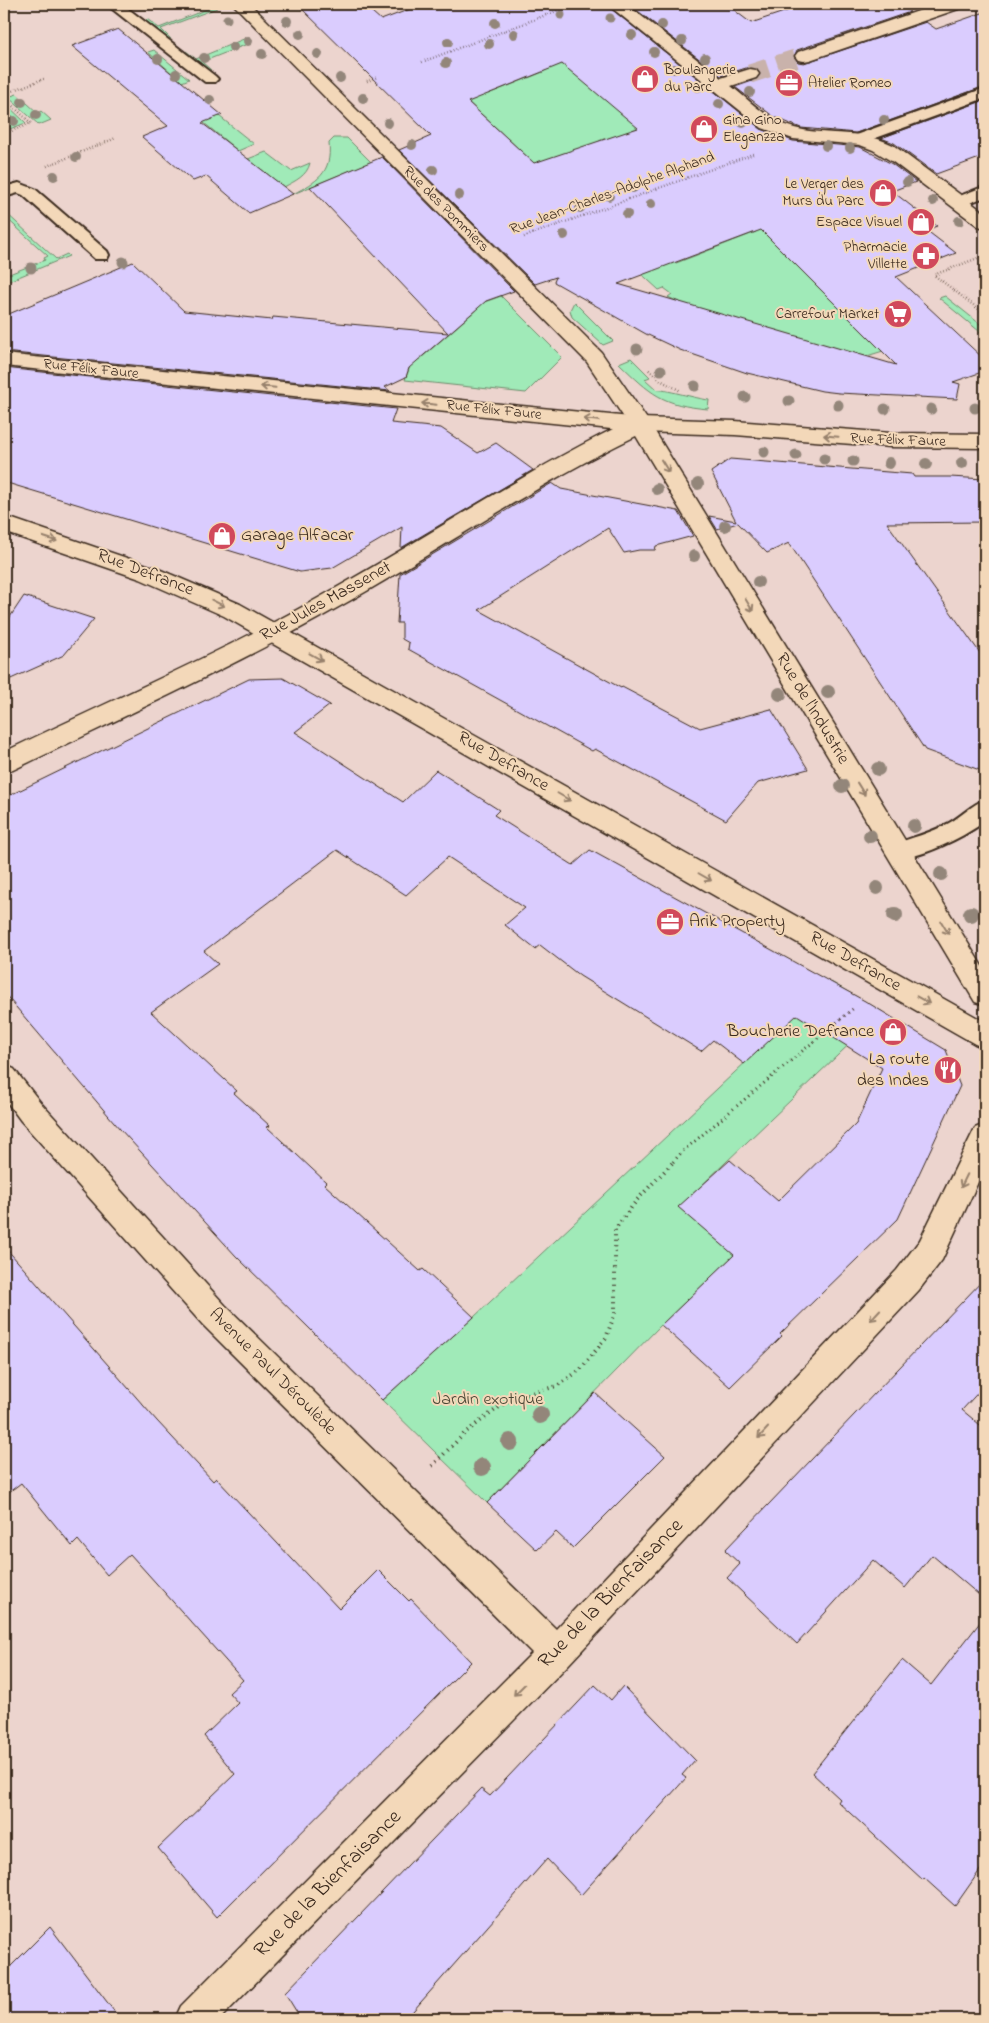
<svg xmlns="http://www.w3.org/2000/svg" width="989" height="2023" font-family="'Indie Flower',sans-serif">
<rect width="100%" height="100%" fill="#ecd4ce"/>
<filter id="ink" filterUnits="userSpaceOnUse"><feTurbulence type="fractalNoise" baseFrequency=".02" numOctaves="2"/><feDisplacementMap in="SourceGraphic" scale="10" xChannelSelector="R" yChannelSelector="G"/><feConvolveMatrix kernelMatrix="1 2 1 2 8 2 1 2 1" color-interpolation-filters="sRGB"/></filter>
<g filter="url(#ink)">
<g fill="#a0eab8" stroke="#6e8a6b">
<path d="M215 6 217 8 161 29 171 39 167 38 145 21 147 19 159 28Z"/>
<path d="M246 38 250 43 202 62 211 70 210 71 185 53 186 51 196 59Z"/>
<path d="M154 50 189 79 182 82 148 52Z"/>
<path d="M559 62 642 126 632 130 659 183 606 138 599 141 651 185 534 163 465 99 484 91 488 94 543 72Z"/>
<path d="M17 94 38 113 41 111 51 120 39 125 8 97Z"/>
<path d="M4 102 26 123 4 131Z"/>
<path d="M214 112 254 144 238 151 198 118Z"/>
<path d="M334 138H347L371 162 293 194C317 181 332 174 329 143Z"/>
<path d="M266 152 291 171 310 163C307 176 295 181 284 187L248 159Z"/>
<path d="M765 183 799 268 827 296 843 290 899 346 867 356 856 355 717 321 668 297 672 294 664 288 659 290 635 268 668 256 676 263 756 232Z"/>
<path d="M4 211 56 259 67 254 69 256 4 283V276L45 260 44 258 48 256 4 216Z"/>
<path d="M501 296 562 357 526 393 405 380 413 358 420 359 476 310 473 306Z"/>
<path d="M945 296 985 328V336L939 298Z"/>
<path d="M574 302 613 341 603 345 572 317 570 310Z"/>
<path d="M631 358 650 377 645 379 657 390C661 388 698 399 709 400L708 409C662 405 651 394 619 363Z"/>
<path d="M831 982 883 1012 679 1207 734 1255 661 1325 487 1503 382 1400 474 1317Z"/>
</g>
<g fill="#daccfe" stroke="#3b2a1e" fill-rule="evenodd">
<path d="M297 4H363L381 20 424 4H605L761 129 793 141 860 147 892 164 916 182 892 191 937 226 926 230 956 253 896 277 985 360V371L953 382 960 384 957 399 839 393 822 391 747 373 680 350 646 334 554 282 556 277 535 284 399 150 431 136ZM562 64 638 128 534 163 468 102ZM761 230 896 365 618 284Z"/>
<path d="M629 4H726L751 23 808 4H897L910 12 797 50 794 57 798 62 804 63 926 22 936 29 985 12V86L856 133 801 128 774 117 735 87 758 79 761 74 758 69 749 67 721 76Z"/>
<path d="M118 29 222 115 202 123 293 194 249 213 206 176 193 181 142 137 168 126 72 46Z"/>
<path d="M985 100V156L936 174 894 143 881 138Z"/>
<path d="M382 157 514 291 486 301 409 368 406 377 385 387 390 391 4 352V316L133 262 184 311 272 320 273 317 448 333 310 187Z"/>
<path d="M4 368 396 409 391 423 441 428 478 453 496 443 533 470 401 548 402 527 332 568 300 572 4 482Z"/>
<path d="M730 459 912 474 914 477H950L985 479V522L887 523 985 660V772L925 750 789 543 767 553 738 523 717 529 709 516 736 521 711 472Z"/>
<path d="M552 483 561 489 678 511 693 536 656 546 655 550H639L624 553 608 528 479 610 621 688 622 687 700 728 771 709 808 769 758 783 726 820 595 749 592 751 408 649 409 643 402 639V623H397L400 574Z"/>
<path d="M24 596 94 619 64 655 4 682V626Z"/>
<path d="M283 678 330 705 295 732 403 802 436 770 499 810 494 815 573 865 590 850 865 1001 946 1050 960 1086 898 1219 780 1334 782 1336 730 1387 661 1325 734 1255 678 1207 730 1160 778 1201 856 1124 882 1068 797 1015 744 1064 713 1040 701 1051 580 976 540 945 535 949 505 925 525 908 448 857 406 895 337 850 204 951 218 964 151 1012 237 1091 234 1093 270 1126 267 1127 326 1182 324 1184 420 1271 423 1269 474 1317 382 1400 236 1256 120 1129 4 993V798L249 679Z"/>
<path d="M4 1246 157 1421 213 1481 216 1478 339 1609 378 1570 409 1601 411 1599 471 1662 217 1917 158 1848 235 1774 204 1736 238 1703 229 1693 243 1680 130 1554 107 1575 78 1540 72 1546 21 1483 4 1496Z"/>
<path d="M985 1278V1385L962 1410 985 1429V1600L932 1555 905 1588 873 1560 797 1644 727 1578 740 1564 725 1550Z"/>
<path d="M595 1393 665 1456 573 1548 556 1532 537 1550 487 1503Z"/>
<path d="M985 1616V1863L955 1906 924 1878 923 1880 838 1802 840 1799 812 1773 902 1660 931 1685Z"/>
<path d="M595 1685 611 1700 623 1686 695 1760 682 1775 686 1778 581 1895 547 1859 406 2019H301L285 1993 481 1789 490 1796Z"/>
<path d="M50 1927 120 2019H4V1973Z"/>
</g>
<g fill="none" stroke-linecap="round" stroke-linejoin="round">
<path stroke="#c9b2ab" stroke-width="19" stroke-dasharray="19 10" stroke-linecap="butt" d="M750 74 804 56"/>
<defs>
<g id="lane">
<path d="M106 4H122L215 76 218 79 215 82H205Z"/>
<path d="M985 88V98L865 142H853L851 139 853 136Z"/>
<path d="M19 183 35 189 107 251 109 255 107 259H95L23 195 18 193 4 197V187Z"/>
<path d="M985 186V197L964 205H952L950 202 952 199Z"/>
<path d="M985 800V821C968 835 912 864 891 857L888 851 891 845C911 838 931 833 949 823 962 816 972 804 985 800Z"/>
</g>
<g id="street">
<path d="M233 4H250L601 352 651 425 985 971V1005L975 1002 636 436C535 485 442 549 344 604 237 665 124 716 13 770L4 772V752C112 700 224 652 329 592 429 536 524 472 627 422L587 362Z"/>
<path d="M607 4H626L721 78 750 69 756 70 759 74 756 78 731 86C749 100 767 119 788 126 822 138 857 127 893 145L985 213V228L978 226 893 162 873 150 860 145 793 139 762 128Z"/>
<path d="M939 4H964L961 8 810 60 804 61 798 60 795 56 798 52Z"/>
<path d="M4 1065 14 1069 41 1103 225 1305 556 1629 897 1270 920 1240 975 1128 985 1124V1167L942 1260 919 1290 568 1665 220 2019H175L181 2006 532 1653 203 1325 21 1121 4 1098Z"/>
</g>
<g id="secondary">
<path d="M4 354 640 418 735 421 891 433 985 434V448L891 447 735 435 640 432 4 366Z"/>
<path d="M4 516 156 568 240 604 985 1022V1048L975 1044 224 616 140 579 4 532Z"/>
</g>
</defs>
<use href="#lane" stroke="#3b2a1e" stroke-width="4"/>
<use href="#street" stroke="#3b2a1e" stroke-width="3"/>
<use href="#secondary" stroke="#3b2a1e" stroke-width="3"/>
<g stroke="#3b2a1e" stroke-width="2.5" stroke-dasharray="0.5 2.5" stroke-linecap="butt">
<path d="M4 5 6 4"/>
<path d="M422 62 575 4"/>
<path d="M367 81 378 77"/>
<path d="M4 94 46 78"/>
<path d="M4 98 31 123 4 134"/>
<path d="M47 166 116 138"/>
<path d="M524 237 753 154"/>
<path d="M983 256 934 275 985 314"/>
<path d="M649 370 660 380 681 391"/>
</g>
<path stroke="#3b2a1e" stroke-width="3" stroke-dasharray="1 4" stroke-linecap="butt" d="M673 1162 683 1151 855 1007"/>
<path stroke="#3b2a1e" stroke-width="4" stroke-dasharray="1 4.5" stroke-linecap="butt" d="M432 1466 466 1432 510 1399 557 1386 580 1370 606 1338 615 1313V1229L637 1200 674 1161"/>
<use href="#lane" fill="#f3d8b9" fill-rule="evenodd"/>
<use href="#street" fill="#f3d8b9" fill-rule="evenodd"/>
<use href="#secondary" fill="#f3d8b9" fill-rule="evenodd"/>
</g>
<g fill="#93867a">
<circle cx="561" cy="15" r="4.5"/>
<circle cx="610" cy="18" r="4.5"/>
<circle cx="227" cy="19" r="4.5"/>
<circle cx="287" cy="21" r="5"/>
<circle cx="495" cy="23" r="5"/>
<circle cx="662" cy="25" r="5"/>
<circle cx="300" cy="34" r="5"/>
<circle cx="514" cy="34" r="5"/>
<circle cx="632" cy="35" r="5"/>
<circle cx="248" cy="41" r="5"/>
<circle cx="682" cy="41" r="5"/>
<circle cx="448" cy="42" r="5"/>
<circle cx="489" cy="44" r="5"/>
<circle cx="233" cy="47" r="5"/>
<circle cx="654" cy="52" r="5"/>
<circle cx="262" cy="54" r="5"/>
<circle cx="318" cy="54" r="5"/>
<circle cx="204" cy="58" r="5"/>
<circle cx="705" cy="58" r="5"/>
<circle cx="158" cy="59" r="5"/>
<circle cx="446" cy="63" r="5"/>
<circle cx="674" cy="69" r="5"/>
<circle cx="176" cy="74" r="5"/>
<circle cx="340" cy="78" r="5"/>
<circle cx="698" cy="87" r="5"/>
<circle cx="750" cy="92" r="5"/>
<circle cx="363" cy="98" r="5"/>
<circle cx="210" cy="100" r="5"/>
<circle cx="22" cy="102" r="5"/>
<circle cx="719" cy="104" r="5"/>
<circle cx="36" cy="115" r="5"/>
<circle cx="884" cy="120" r="5"/>
<circle cx="14" cy="121" r="5"/>
<circle cx="388" cy="123" r="5"/>
<circle cx="743" cy="123" r="5"/>
<circle cx="412" cy="145" r="5"/>
<circle cx="826" cy="146" r="5"/>
<circle cx="850" cy="148" r="5"/>
<circle cx="76" cy="157" r="5"/>
<circle cx="433" cy="170" r="5"/>
<circle cx="54" cy="176" r="5"/>
<circle cx="907" cy="182" r="5"/>
<circle cx="633" cy="188" r="5"/>
<circle cx="459" cy="195" r="5"/>
<circle cx="609" cy="196" r="5"/>
<circle cx="933" cy="201" r="5"/>
<circle cx="651" cy="204" r="5"/>
<circle cx="580" cy="208" r="5"/>
<circle cx="627" cy="214" r="5"/>
<circle cx="543" cy="220" r="5"/>
<circle cx="959" cy="221" r="5"/>
<circle cx="564" cy="235" r="5"/>
<circle cx="123" cy="262" r="5.5"/>
<circle cx="31" cy="268" r="5.5"/>
<circle cx="637" cy="349" r="5.5"/>
<circle cx="661" cy="370" r="5.5"/>
<circle cx="695" cy="386" r="5.5"/>
<circle cx="745" cy="397" r="5.5"/>
<circle cx="789" cy="401" r="5.5"/>
<circle cx="838" cy="405" r="5.5"/>
<circle cx="975" cy="408" r="5.5"/>
<circle cx="885" cy="409" r="5.5"/>
<circle cx="931" cy="409" r="5.5"/>
<circle cx="764" cy="452" r="5.5"/>
<circle cx="796" cy="455" r="5.5"/>
<circle cx="824" cy="459" r="5.5"/>
<circle cx="853" cy="461" r="5.5"/>
<circle cx="889" cy="463" r="6"/>
<circle cx="962" cy="463" r="6"/>
<circle cx="926" cy="464" r="6"/>
<circle cx="698" cy="484" r="6"/>
<circle cx="657" cy="489" r="6"/>
<circle cx="725" cy="526" r="6"/>
<circle cx="694" cy="556" r="6"/>
<circle cx="758" cy="582" r="6"/>
<circle cx="828" cy="692" r="7"/>
<circle cx="780" cy="694" r="7"/>
<circle cx="878" cy="769" r="7"/>
<circle cx="842" cy="786" r="7"/>
<circle cx="914" cy="826" r="7"/>
<circle cx="870" cy="836" r="7"/>
<circle cx="941" cy="874" r="7"/>
<circle cx="877" cy="888" r="7"/>
<circle cx="971" cy="914" r="8"/>
<circle cx="895" cy="915" r="8"/>
<circle cx="540" cy="1415" r="9"/>
<circle cx="510" cy="1442" r="9"/>
<circle cx="482" cy="1467" r="9"/>
</g>
<defs><path id="oneway-shaft" d="M-6 0H5M1.5-3L5.5 0L1.5 3" fill="none" stroke-width="1.6" stroke-linecap="round" stroke-linejoin="round" transform="scale(1.25)"/></defs>
<g stroke="#97816c">
<use href="#oneway-shaft" transform="translate(268 387) rotate(-174)"/>
<use href="#oneway-shaft" transform="translate(429 404) rotate(-174)"/>
<use href="#oneway-shaft" transform="translate(591 420) rotate(-174)"/>
<use href="#oneway-shaft" transform="translate(831 436) rotate(-175)"/>
<use href="#oneway-shaft" transform="translate(665 466) rotate(58)"/>
<use href="#oneway-shaft" transform="translate(50 539) rotate(18)"/>
<use href="#oneway-shaft" transform="translate(218 603) rotate(27)"/>
<use href="#oneway-shaft" transform="translate(749 605) rotate(59)"/>
<use href="#oneway-shaft" transform="translate(316 657) rotate(29)"/>
<use href="#oneway-shaft" transform="translate(861 789) rotate(58)"/>
<use href="#oneway-shaft" transform="translate(564 797) rotate(30)"/>
<use href="#oneway-shaft" transform="translate(705 877) rotate(30)"/>
<use href="#oneway-shaft" transform="translate(945 928) rotate(59)"/>
<use href="#oneway-shaft" transform="translate(923 1000) rotate(29)"/>
<use href="#oneway-shaft" transform="translate(964 1181) rotate(116)"/>
<use href="#oneway-shaft" transform="translate(875 1315) rotate(133)"/>
<use href="#oneway-shaft" transform="translate(763 1433) rotate(133)"/>
<use href="#oneway-shaft" transform="translate(519 1690) rotate(135)"/>
</g>
</g>
<defs>
<symbol id="shop-disc" viewBox="-11 -11 22 22"><circle r="9.5" fill="#d1495b" stroke="#f3d8b9"/><path d="M-5-2.5h2.3a2.7 3.5 0 0 1 5.4 0H5L5.5 6h-11ZM-1.5-2.5h3a1.5 2.3 0 0 0-3 0Z" fill="#fff"/></symbol>
<symbol id="office-disc" viewBox="-11 -11 22 22"><circle r="9.5" fill="#d1495b" stroke="#f3d8b9"/><path d="M-6-3h4V-5.5h4V-3h4V5H-6ZM-1-4.5V-3h2v-1.5ZM-6 0V1H6V0Z" fill="#fff"/></symbol>
<symbol id="pharmacy-disc" viewBox="-11 -11 22 22"><circle r="9.5" fill="#d1495b" stroke="#f3d8b9"/><path d="M-2-6h4v4h4v4h-4v4h-4v-4h-4v-4h4Z" fill="#fff"/></symbol>
<symbol id="supermarket-disc" viewBox="-11 -11 22 22"><circle r="9.5" fill="#d1495b" stroke="#f3d8b9"/><path d="M-6-5.5h2.5l.6 2H6L4.5 2H-2.5L-4.4-4H-6ZM-1.5 3.2a1.3 1.3 0 1 0 .1 0ZM3 3.2a1.3 1.3 0 1 0 .1 0Z" fill="#fff"/></symbol>
<symbol id="restaurant-disc" viewBox="-11 -11 22 22"><circle r="9.5" fill="#d1495b" stroke="#f3d8b9"/><path d="M-5-6h1v4h1v-4h1v4h1v-4h1v5L-1.5 .5V6h-2V.5L-5-1ZM5-6V6H3V1.5H1.5Q1.5-4 5-6Z" fill="#fff"/></symbol>
</defs>
<g fill-rule="evenodd">
<use href="#shop-disc" x="629" y="63" width="32" height="32"/>
<use href="#office-disc" x="773" y="67" width="32" height="32"/>
<use href="#shop-disc" x="688" y="113" width="32" height="32"/>
<use href="#shop-disc" x="867" y="177" width="32" height="32"/>
<use href="#shop-disc" x="905" y="206" width="32" height="32"/>
<use href="#pharmacy-disc" x="910" y="240" width="32" height="32"/>
<use href="#supermarket-disc" x="882" y="298" width="32" height="32"/>
<use href="#shop-disc" x="206" y="520" width="32" height="32"/>
<use href="#office-disc" x="654" y="906" width="32" height="32"/>
<use href="#shop-disc" x="877" y="1016" width="32" height="32"/>
<use href="#restaurant-disc" x="932" y="1054" width="32" height="32"/>
</g>
<g text-anchor="middle" dominant-baseline="central" stroke-width="4" stroke-linejoin="round" paint-order="stroke">
<g font-size="15" fill="#3b2a1e" stroke="#f3d8b9" text-anchor="end">
<text x="664" y="70" text-anchor="start">Boulangerie<tspan x="664" dy="17">du Parc</tspan></text>
<text x="808" y="83" text-anchor="start">Atelier Romeo</text>
<text x="723" y="120" text-anchor="start">Gina Gino<tspan x="723" dy="17">Eleganzza</tspan></text>
<text x="864" y="184">Le Verger des<tspan x="864" dy="17">Murs du Parc</tspan></text>
<text x="902" y="222">Espace Visuel</text>
<text x="907" y="247">Pharmacie<tspan x="907" dy="17">Villette</tspan></text>
<text x="879" y="314">Carrefour Market</text>
</g>
<g font-size="15" fill="#3b2a1e" stroke="#f3d8b9">
<text transform="translate(612 193) rotate(-20)">Rue Jean-Charles-Adolphe Alphand</text>
<text transform="translate(446 209) rotate(45)">Rue des Pommiers</text>
<text transform="translate(91 369) rotate(6)">Rue Félix Faure</text>
<text transform="translate(494 410) rotate(6)">Rue Félix Faure</text>
<text transform="translate(898 440) rotate(2)">Rue Félix Faure</text>
</g>
<g font-size="18" fill="#3b2a1e" stroke="#f3d8b9" text-anchor="start">
<text x="241" y="536">Garage Alfacar</text>
<text x="689" y="922">Arik Property</text>
<text x="874" y="1032" text-anchor="end">Boucherie Defrance</text>
<text x="929" y="1060" text-anchor="end">La route<tspan x="929" dy="21">des Indes</tspan></text>
</g>
<g font-size="18" fill="#3b2a1e" stroke="#f3d8b9">
<text transform="translate(145 573) rotate(21)">Rue Defrance</text>
<text transform="translate(326 602) rotate(-29)">Rue Jules Massenet</text>
<text transform="translate(812 709) rotate(59)">Rue de l'Industrie</text>
<text transform="translate(503 762) rotate(30)">Rue Defrance</text>
<text transform="translate(855 962) rotate(30)">Rue Defrance</text>
<text transform="translate(272 1372) rotate(45)">Avenue Paul Déroulède</text>
</g>
<g font-size="18" fill="#4a4735" stroke="#f3d8b9">
<text x="488" y="1400">Jardin exotique</text>
</g>
<g font-size="21" fill="#3b2a1e" stroke="#f3d8b9">
<text transform="translate(611 1594) rotate(-46)">Rue de la Bienfaisance</text>
<text transform="translate(328 1884) rotate(-45)">Rue de la Bienfaisance</text>
</g>
</g>
<rect width="989" height="2023" fill="none" stroke="#f3d8b9" stroke-width="20"/>
<rect x="10" y="10" width="969" height="2003" fill="none" stroke="#3b2a1e" stroke-width="2" filter="url(#ink)"/>
</svg>
